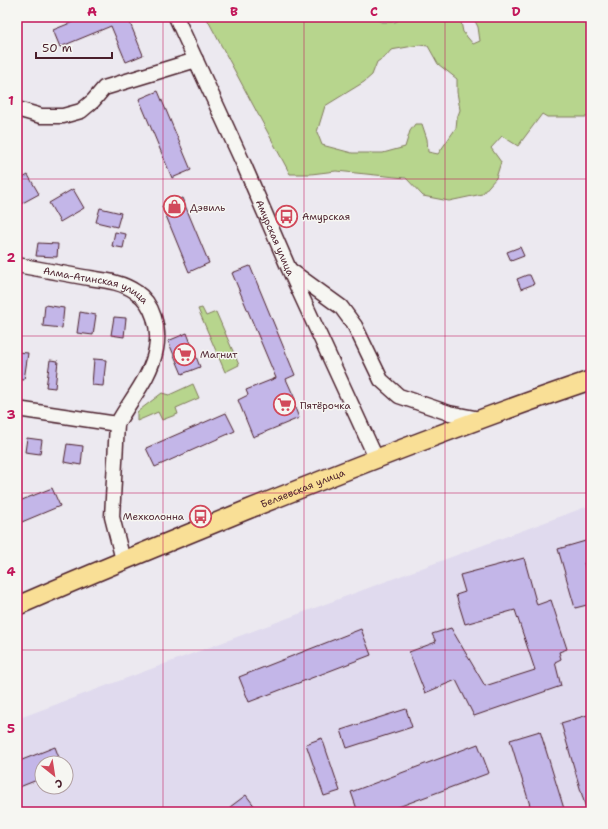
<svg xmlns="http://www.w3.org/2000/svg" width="608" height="829" font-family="'Shantell Sans',sans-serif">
<rect width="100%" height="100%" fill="#ece9f0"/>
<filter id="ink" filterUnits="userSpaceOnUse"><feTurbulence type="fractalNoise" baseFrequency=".025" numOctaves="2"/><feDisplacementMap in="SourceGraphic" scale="8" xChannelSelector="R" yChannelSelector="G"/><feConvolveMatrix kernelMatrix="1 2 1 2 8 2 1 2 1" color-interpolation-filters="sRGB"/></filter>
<g filter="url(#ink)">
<path fill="#e0daee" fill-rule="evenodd" d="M591 505V812H17V719ZM42 763H66V787H42Z"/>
<g fill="#b7d58d" stroke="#807a5c" fill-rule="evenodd">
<path d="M206 17H373L381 22H395L405 17H460L463 32 473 44 480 41 478 27 473 17H591V117H547L542 114 518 146 502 136 491 148 501 162 496 178 482 194 449 201 423 196 406 178 336 171 311 174H290ZM419 45 428 46 438 64 457 79V92L460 110 457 118 456 128 438 154 428 152 427 139 422 124H415L410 131 405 147 383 153H352L322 145 317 132 325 106 364 82 372 75 377 62 386 56 391 50Z"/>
<path d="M202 308 206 316 216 312 239 365 225 372 198 309Z"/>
<path d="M193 384 199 398 176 408 178 414 162 420 158 412 137 421V412L162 393 169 395Z"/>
</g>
<g fill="#c3b6e8" stroke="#4a1f2b">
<path d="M85 17H131L128 18 143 55 126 62 111 26 60 47 53 30Z"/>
<path d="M158 91 191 170 172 178 139 99Z"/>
<path d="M28 175 39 194 17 206V181Z"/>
<path d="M73 189 84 208 60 222 49 203Z"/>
<path d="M182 198 209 263 189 272 162 206Z"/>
<path d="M100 208 121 213 117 227 96 222Z"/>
<path d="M115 232 126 234 123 248 112 246Z"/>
<path d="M38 243 58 244 57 257 36 256Z"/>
<path d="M520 247 524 256 511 261 507 252Z"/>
<path d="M250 266 295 375 286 379 295 399 292 400 299 418 253 437 238 400 248 395 246 390 276 378 232 273Z"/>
<path d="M527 275H530L534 284 521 289 517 279Z"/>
<path d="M45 305 64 308 62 328 43 326Z"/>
<path d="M80 312 96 315 93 335 77 333Z"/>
<path d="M114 317 126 318 124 337 111 335Z"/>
<path d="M187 333 200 367 182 374 168 341Z"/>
<path d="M17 352 28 353 24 380 17 379Z"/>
<path d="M94 359 106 360 103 386 92 385Z"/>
<path d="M50 360 58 361 55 388 46 387Z"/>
<path d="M226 413 235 431 155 467 146 448Z"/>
<path d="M27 438 42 440 40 454 25 452Z"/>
<path d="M67 444 83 446 81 465 64 462Z"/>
<path d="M52 488 60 506 17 524V502Z"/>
<path d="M589 540 591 545V561L584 563 591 588V604L575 608 558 549Z"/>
<path d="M524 558 537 605 551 600 567 649 559 652 561 659 555 662 561 686 474 716 456 680 425 693 409 652 436 642 432 634 451 628 485 686 535 670 515 610 465 624 456 595 465 592 460 575Z"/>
<path d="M361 629 371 655 249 702 239 677Z"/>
<path d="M406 709 412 727 347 748 341 730Z"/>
<path d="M591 714V812H587L561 723Z"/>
<path d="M540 731 565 812H532L510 740Z"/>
<path d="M322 738 340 791 324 796 306 744Z"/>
<path d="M478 744 489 773 385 812H358L351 792Z"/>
<path d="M55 747 61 763H42V778L17 788V762Z"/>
<path d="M246 795 259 812H234L230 807Z"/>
</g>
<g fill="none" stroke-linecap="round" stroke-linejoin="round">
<defs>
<g id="minor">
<path id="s1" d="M176 17 244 165 289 269 376 458"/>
<path d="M17 109 41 116H63L81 111 93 101 104 88 196 60"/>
<path id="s2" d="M17 265C39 269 61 273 83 277 101 280 121 281 136 292 153 303 160 329 156 349 151 377 130 400 117 424L112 517 123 560"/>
<path d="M290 270 341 307 355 326 381 380 399 396 449 413 480 419"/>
<path d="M17 409 117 424"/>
</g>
<g id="major">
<path id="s3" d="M17 606C94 572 171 541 249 509 362 464 476 419 591 380"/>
</g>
</defs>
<use href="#minor" stroke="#4a1f2b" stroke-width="17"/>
<use href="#major" stroke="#4a1f2b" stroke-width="21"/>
<use href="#minor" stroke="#f6f6f2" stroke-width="14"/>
<use href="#major" stroke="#f9df96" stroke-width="18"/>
</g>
</g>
<path fill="none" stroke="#c2185b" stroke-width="1" stroke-opacity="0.55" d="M163 17V812M304 17V812M445 17V812M17 179H591M17 336H591M17 493H591M17 650H591"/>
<defs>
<symbol id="shop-ring" viewBox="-11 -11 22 22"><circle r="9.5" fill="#f6f6f2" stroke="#d1495b" stroke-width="1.5"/><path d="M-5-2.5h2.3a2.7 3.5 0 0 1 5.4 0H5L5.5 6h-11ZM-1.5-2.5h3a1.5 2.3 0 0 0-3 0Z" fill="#d1495b"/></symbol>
<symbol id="bus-ring" viewBox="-11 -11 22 22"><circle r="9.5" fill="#f6f6f2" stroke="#d1495b" stroke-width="1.5"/><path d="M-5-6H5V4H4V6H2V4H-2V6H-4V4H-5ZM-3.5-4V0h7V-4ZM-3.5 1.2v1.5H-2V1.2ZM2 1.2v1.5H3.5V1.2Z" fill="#d1495b"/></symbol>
<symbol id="supermarket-ring" viewBox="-11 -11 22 22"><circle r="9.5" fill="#f6f6f2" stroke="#d1495b" stroke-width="1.5"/><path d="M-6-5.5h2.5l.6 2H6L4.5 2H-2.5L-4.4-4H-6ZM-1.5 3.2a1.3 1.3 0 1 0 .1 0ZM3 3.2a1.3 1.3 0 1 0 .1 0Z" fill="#d1495b"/></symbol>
</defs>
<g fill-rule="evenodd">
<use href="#shop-ring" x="162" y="194" width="25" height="25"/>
<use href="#bus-ring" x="274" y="204" width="25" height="25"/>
<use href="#supermarket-ring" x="172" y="342" width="25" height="25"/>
<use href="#supermarket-ring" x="272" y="392" width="25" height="25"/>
<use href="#bus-ring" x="188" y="504" width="25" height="25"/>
</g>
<g text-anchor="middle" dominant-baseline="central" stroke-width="3" stroke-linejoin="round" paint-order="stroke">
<g font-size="10" fill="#4a1f2b" stroke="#f6f6f2" text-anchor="start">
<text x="190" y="207">Дэвиль</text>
<text x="302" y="216">Амурская</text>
<text x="200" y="354">Магнит</text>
<text x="300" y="405">Пятёрочка</text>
<text x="184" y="516" text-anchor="end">Мехколонна</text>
</g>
<g font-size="10" fill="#4a1f2b" stroke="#f6f6f2">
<text stroke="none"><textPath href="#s1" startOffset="242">Амурская улица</textPath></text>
<text stroke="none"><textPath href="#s2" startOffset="82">Алма-Атинская улица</textPath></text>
<text stroke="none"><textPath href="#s3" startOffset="309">Беляевская улица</textPath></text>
</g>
</g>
<rect width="608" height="829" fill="none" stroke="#f6f6f2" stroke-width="44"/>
<g transform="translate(54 775) rotate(150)"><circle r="19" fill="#f6f6f2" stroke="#b1a0a2"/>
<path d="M0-3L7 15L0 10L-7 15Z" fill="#d1495b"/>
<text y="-6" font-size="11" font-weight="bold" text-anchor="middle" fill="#4a1f2b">С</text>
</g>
<path d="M36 52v6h76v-6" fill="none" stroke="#4a1f2b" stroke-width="2"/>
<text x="42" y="52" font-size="12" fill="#4a1f2b" stroke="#f6f6f2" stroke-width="3" paint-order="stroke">50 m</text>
<rect x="22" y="22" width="564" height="785" fill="none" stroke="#c2185b" stroke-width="1.5"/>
<g font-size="13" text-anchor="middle" font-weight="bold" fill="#c2185b">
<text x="92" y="16">A</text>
<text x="234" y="16">B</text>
<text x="374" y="16">C</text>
<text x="516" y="16">D</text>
<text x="11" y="105">1</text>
<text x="11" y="262">2</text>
<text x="11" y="419">3</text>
<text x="11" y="576">4</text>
<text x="11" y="733">5</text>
</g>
</svg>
